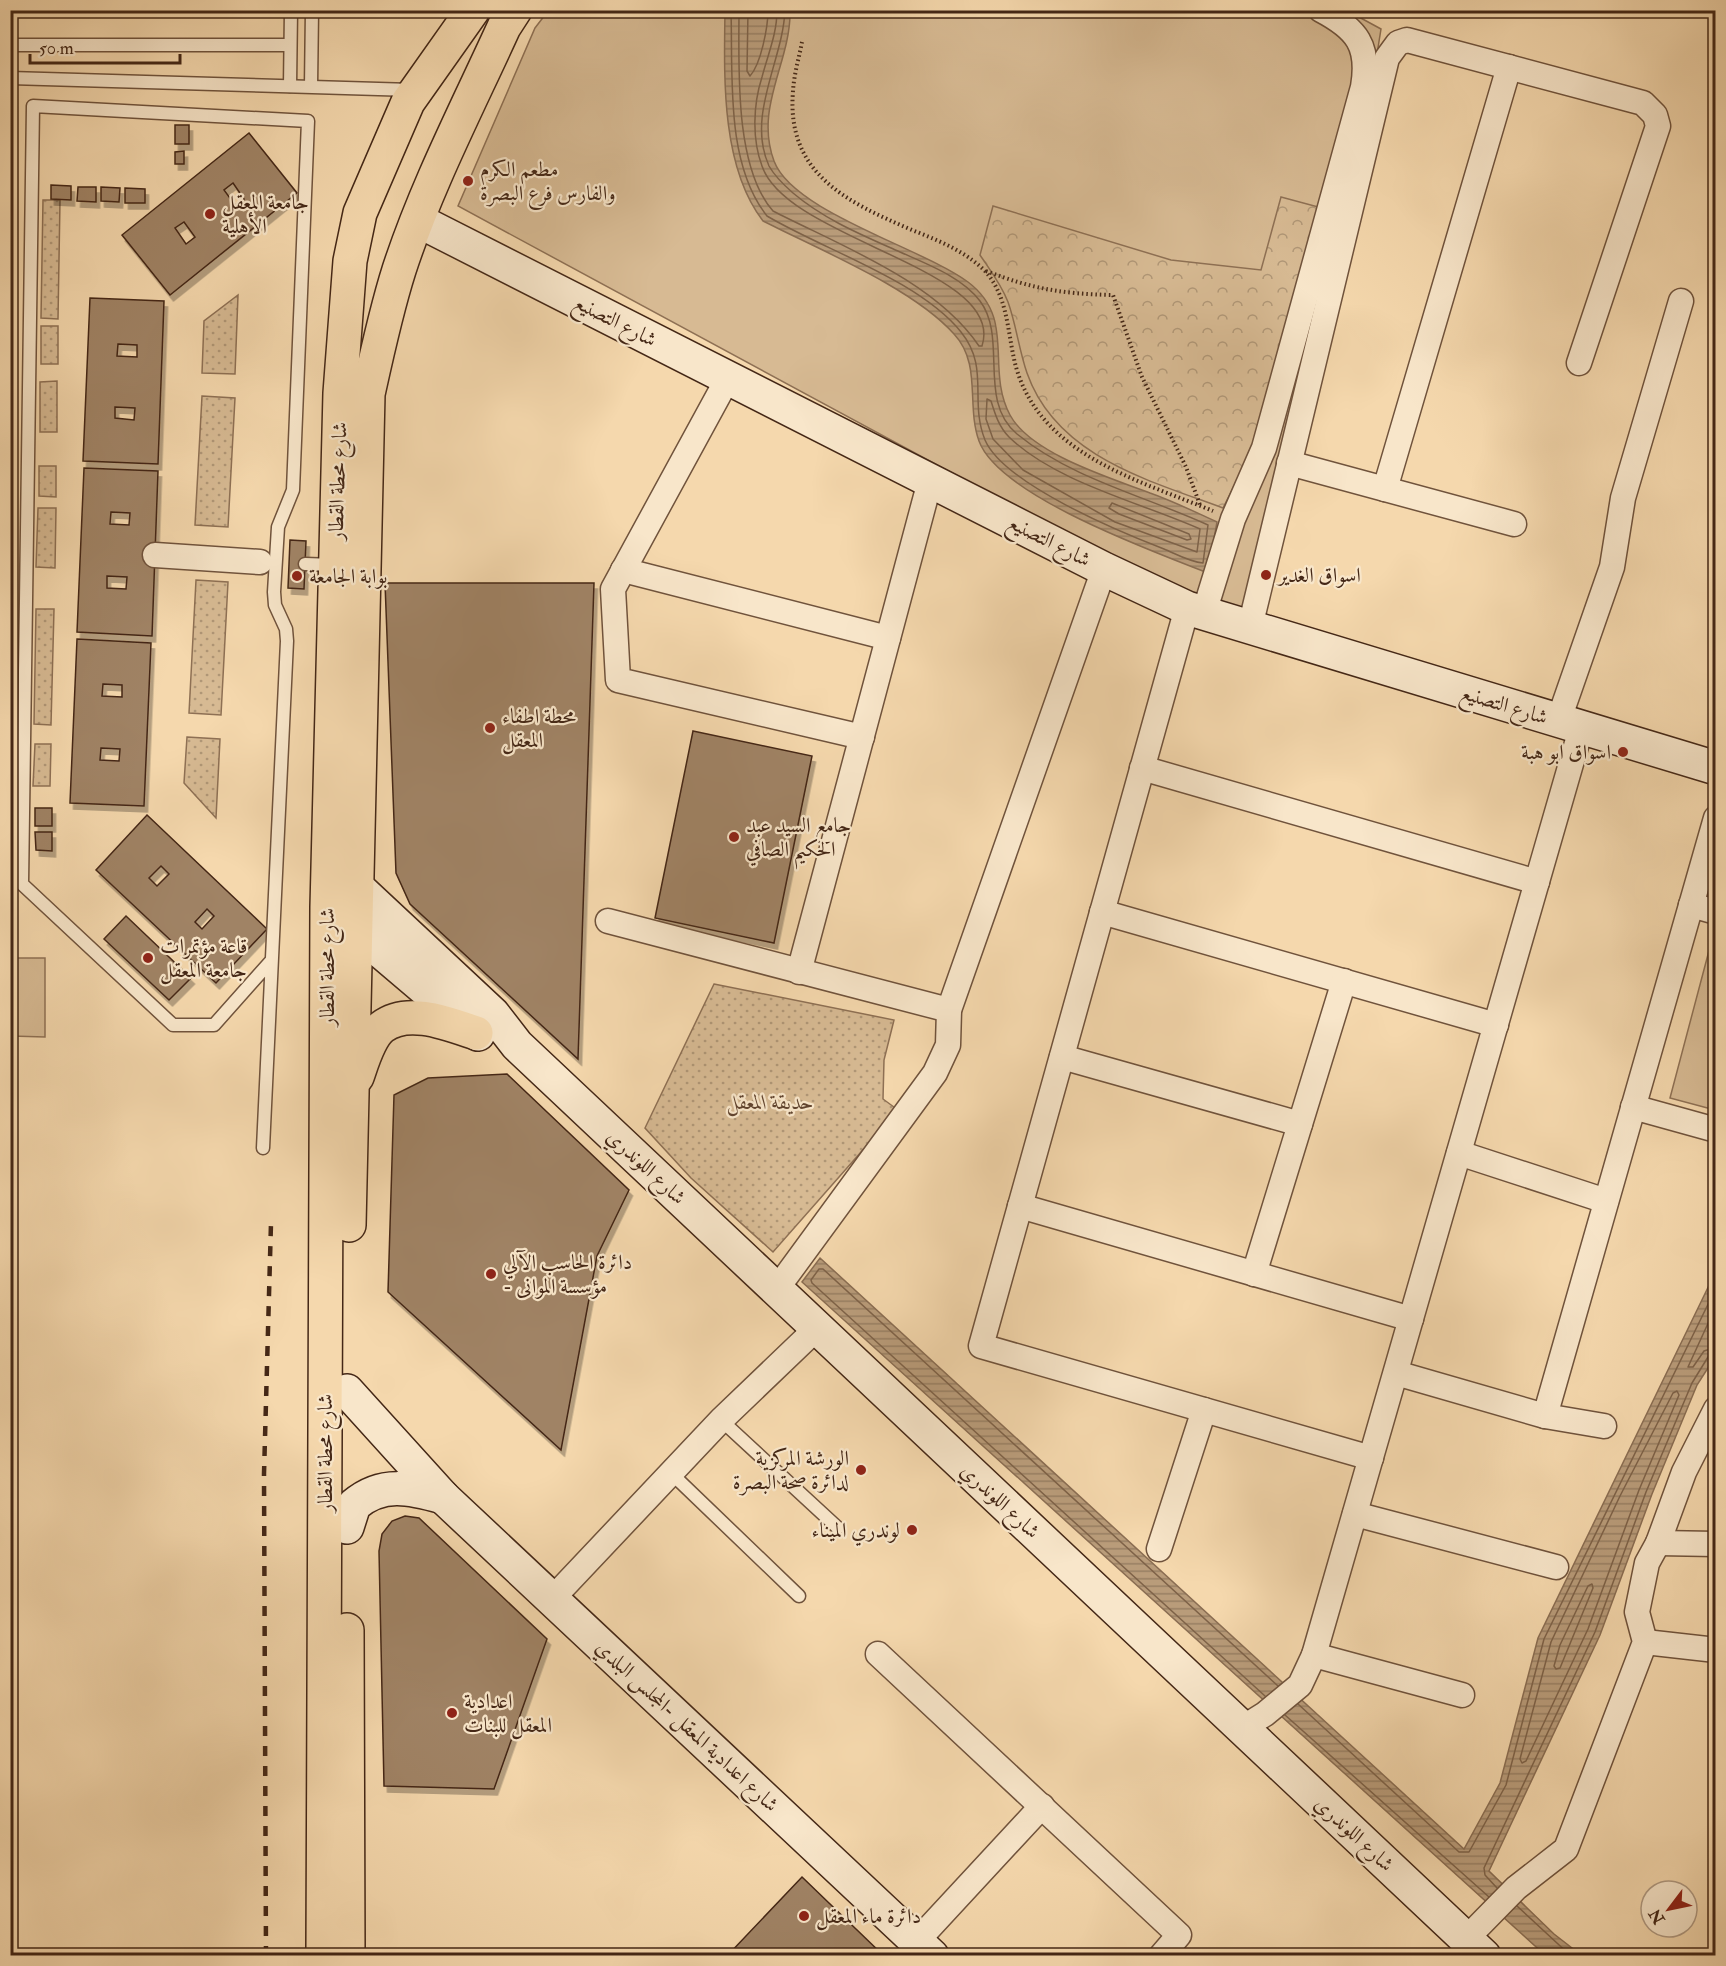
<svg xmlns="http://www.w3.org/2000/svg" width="1726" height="1966" font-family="'IM FELL Double Pica',Amiri,serif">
<defs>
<pattern id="forest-crowns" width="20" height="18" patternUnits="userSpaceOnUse" patternTransform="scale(1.5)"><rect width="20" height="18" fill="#d7ba93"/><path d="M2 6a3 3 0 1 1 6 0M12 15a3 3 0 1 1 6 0" fill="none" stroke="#b09777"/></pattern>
<pattern id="garden-dots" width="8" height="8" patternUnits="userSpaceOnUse" patternTransform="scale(1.5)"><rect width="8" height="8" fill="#d7ba93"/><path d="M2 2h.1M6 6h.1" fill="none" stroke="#b09777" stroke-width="1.8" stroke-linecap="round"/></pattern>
<pattern id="water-rules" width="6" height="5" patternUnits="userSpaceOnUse" patternTransform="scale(1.5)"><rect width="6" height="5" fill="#b99c7a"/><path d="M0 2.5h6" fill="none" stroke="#987f63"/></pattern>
<filter id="shadow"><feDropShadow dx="3.5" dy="6" stdDeviation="0" flood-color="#0004"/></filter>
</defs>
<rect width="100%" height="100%" fill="#f5d8ad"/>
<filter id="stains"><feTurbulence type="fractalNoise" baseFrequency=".00333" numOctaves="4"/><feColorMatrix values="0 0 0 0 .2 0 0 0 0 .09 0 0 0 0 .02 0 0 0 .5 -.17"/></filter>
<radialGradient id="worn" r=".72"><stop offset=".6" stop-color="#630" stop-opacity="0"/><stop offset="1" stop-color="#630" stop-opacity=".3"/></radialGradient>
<g fill="#d7ba93" stroke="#8e7054" stroke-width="1.5">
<path d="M1346 10 1381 29 1372 85 1245 615 1089 547 458 206 535 28 548 11Z"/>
<path d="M1715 928V1110L1670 1098Z"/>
<path d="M11 958H45V1037L11 1036Z"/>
</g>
<path fill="url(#forest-crowns)" stroke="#8e7054" stroke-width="1.5" d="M1281 197 1322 208 1254 446 1223 508C1148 480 1056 456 1027 373 1019 350 1016 324 1008 302 1001 284 990 270 980 255L993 206 1171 260 1261 270Z"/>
<g fill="url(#garden-dots)" stroke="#8e7054" stroke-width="1.5">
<path d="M43 200H60L58 319 41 318Z"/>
<path d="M238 295 235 374 202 373 204 321Z"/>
<rect x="41" y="326" width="17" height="38"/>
<path d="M57 381V432H40V382Z"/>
<path d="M202 396 235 398 228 527 195 525Z"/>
<path d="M39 466H56V497L39 496Z"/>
<path d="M38 508H56L55 568 36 567Z"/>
<path d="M196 580 228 582 221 715 189 713Z"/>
<path d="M36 609H54L51 725 34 724Z"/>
<path d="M187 737 220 739 216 818 184 783Z"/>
<path d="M35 744H51L50 786H33Z"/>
<path d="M714 984 894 1020 884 1060 883 1099 898 1110 773 1252 691 1178 645 1128Z"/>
</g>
<g fill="url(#water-rules)" stroke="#8a6d52" stroke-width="1.5">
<path d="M725 11H790C791 62 754 107 774 161 793 212 922 248 968 282 1017 319 985 368 1010 415 1031 454 1111 478 1150 493 1173 501 1195 512 1217 522L1208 573C1155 552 999 496 979 441 966 405 982 364 954 334 913 288 820 250 763 221 721 167 724 77 725 11Z"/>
<path d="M820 1258 1464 1849 1500 1783 1538 1638 1715 1273V1357L1697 1385 1652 1494 1600 1635 1489 1871 1554 1934 1581 1955H1545L802 1282Z"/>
</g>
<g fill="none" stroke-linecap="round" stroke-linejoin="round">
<g stroke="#7e6248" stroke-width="1.5">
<path d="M731 10C733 75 725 163 767 216 824 250 919 280 961 332 990 368 969 400 985 440 1004 484 1120 532 1164 549 1176 554 1190 562 1203 563L1208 525C1145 496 1072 479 1017 434 977 401 1008 338 980 301 962 277 927 264 900 252 862 235 825 220 793 193 785 186 774 175 769 166 746 115 783 61 785 10"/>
<path d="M739 10C739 66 734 167 773 211 841 246 935 281 979 346H982C1007 269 787 240 762 166 752 139 753 105 762 77 768 54 777 34 777 10"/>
<path d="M748 10 747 71 750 76C761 64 768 27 768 10"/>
<path d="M987 399 991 401C995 414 999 427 1009 437 1055 482 1142 503 1200 529L1197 552 1115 522 1023 470 993 439 986 419Z"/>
<path d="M1112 503 1189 534 1191 539 1187 540 1119 514 1109 508Z"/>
<path d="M1716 1306 1688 1367H1693L1704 1351 1716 1347"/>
<path d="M1677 1391 1679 1395 1639 1490 1588 1629 1526 1761 1522 1763 1520 1759 1551 1642 1620 1496 1673 1393Z"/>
<path d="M1592 1584 1593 1588 1560 1668 1556 1669 1554 1666 1560 1645 1588 1586Z"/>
<path d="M1265 1696 812 1283 811 1280 819 1269H823L1278 1686"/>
<path d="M1298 1704 1459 1852H1469L1506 1785 1544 1639 1716 1288"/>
<path d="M1285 1715 1489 1897"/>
<path d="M1497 1888 1485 1875 1484 1868 1595 1632 1646 1492 1692 1383 1708 1357 1716 1355"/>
<path d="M1517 1906 1571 1956"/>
</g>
</g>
<g fill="#a08365" stroke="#442716" stroke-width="1.5" fill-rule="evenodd" filter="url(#shadow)">
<rect x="175" y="125" width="14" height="19"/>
<path d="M249 133 297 193 170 295 122 235ZM233 183 244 199 235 205 224 190ZM184 222 195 237 186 244 175 228Z"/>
<path d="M184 151V164H175V152Z"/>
<path d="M51 185 71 186V200L51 199Z"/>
<path d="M78 187H96V202L77 201Z"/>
<path d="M101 187 120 188 119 202 101 201Z"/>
<path d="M125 188 145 189V203H125Z"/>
<path d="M10 264 13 265 12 303H10Z"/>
<path d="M90 298 164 301 158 464 83 461ZM118 344 137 345V357L117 356ZM115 407 135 408 134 420 115 418Z"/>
<path d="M10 307H13L12 584H10Z"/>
<path d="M84 468 158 471 152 636 77 632ZM111 512 130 513 129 525 110 524ZM107 576 127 577 126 589 107 588Z"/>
<path d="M290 540 306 541 304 589 288 588Z"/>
<path d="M385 583H594L578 1059 410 904 396 873Z"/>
<path d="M77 639 151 643 144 806 70 803ZM103 684 122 685V697L102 696ZM101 748 120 749 119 761 100 760Z"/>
<path d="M693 731 812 756 774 943 655 918Z"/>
<rect x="35" y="808" width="17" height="18"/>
<path d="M147 815 267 929 216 983 96 870ZM161 866 169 874 157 886 149 878ZM207 909 214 916 202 929 195 922Z"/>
<path d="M35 832H52V851L36 850Z"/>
<path d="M126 916 191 978 169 1000 104 939Z"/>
<path d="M507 1074 629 1190 597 1256 561 1450 388 1292 394 1095 428 1078Z"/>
<path d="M405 1516 419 1518 547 1639 494 1789 384 1786 379 1551 382 1534 392 1521Z"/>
<path d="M802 1877 884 1956H727Z"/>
</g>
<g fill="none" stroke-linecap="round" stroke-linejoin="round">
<defs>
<g id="lane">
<path d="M10 45H290"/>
<path d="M10 78 412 90"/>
<path d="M290 86 291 10"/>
<path d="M311 86 312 10"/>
<path d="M305 564 334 565"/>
<path d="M263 1148 287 641 286 629 275 605 274 592 278 527 293 490 308 121 33 106 22 884 173 1025H214L271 961"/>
<path d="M721 1420 838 1528"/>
<path d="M671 1473 799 1596"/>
</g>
<g id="street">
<path d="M728 378 613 589 618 680 862 737"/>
<path d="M1289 463 1514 524"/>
<path d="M1385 489 1509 67"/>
<path d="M155 555 260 562"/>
<path d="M623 570 888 638"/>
<path d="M1187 608 981 1346 1371 1458"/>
<path d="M1204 613 1233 519 1264 448 1363 87C1370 46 1357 29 1321 10"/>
<path d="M1250 627 1387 58 1398 43 1407 40 1643 103 1655 115 1658 126 1579 363"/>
<path d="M1558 722 1612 567 1623 498 1681 301"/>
<path d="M1142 768 1537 882"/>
<path d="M1691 905 1716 912"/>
<path d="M1102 912 1496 1025"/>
<path d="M608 921 949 1010"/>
<path d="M799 972 930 481"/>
<path d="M1062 1057 1300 1124"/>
<path d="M1633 1107 1716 1130"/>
<path d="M1459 1153 1606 1201"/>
<path d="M1020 1206 1411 1319"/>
<path d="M1254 1274 1344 981"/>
<path d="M776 1290 935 1073 948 1045 949 1010 1104 569"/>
<path d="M1396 1373 1545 1416 1604 1426"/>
<path d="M1545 1416 1716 818"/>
<path d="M1355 1514 1556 1567"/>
<path d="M1658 1543 1716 1544"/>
<path d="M1159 1549 1204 1410"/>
<path d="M552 1599 721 1420 817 1328"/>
<path d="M1645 1642 1716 1650"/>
<path d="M878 1654 1179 1935 1161 1956"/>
<path d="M1314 1655 1462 1695"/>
<path d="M1241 1729 1265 1714 1300 1685 1314 1655 1581 729"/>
<path d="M1466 1939 1516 1888 1566 1849 1645 1642 1637 1612 1647 1563 1658 1543 1684 1472 1716 1409"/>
<path d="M917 1941 1042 1806"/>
</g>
<g id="secondary">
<path d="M419 221 1104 569 1187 608 1716 768"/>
<path d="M339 873 357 887 493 1014 517 1045 1484 1956"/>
<path d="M339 916 478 1034"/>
<path d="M347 1391 443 1497 932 1956"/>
<path d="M347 1527 354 1505C382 1481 410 1488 443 1497"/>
</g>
<g id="primary">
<path d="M357 1077C362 1063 369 1037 382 1027 408 1007 449 1024 476 1033"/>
<path d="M349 1225 368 394C377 353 386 311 399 270 426 187 468 106 504 27L515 10"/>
<path d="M347 1630 348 1956"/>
<path d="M323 1956 327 907 340 393 350 261 360 213 408 102 473 10"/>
</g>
</defs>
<use href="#lane" stroke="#70533c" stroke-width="15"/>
<use href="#street" stroke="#70533c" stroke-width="27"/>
<use href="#secondary" stroke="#442716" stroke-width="36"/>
<use href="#primary" stroke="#442716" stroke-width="36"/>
<g stroke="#442716" stroke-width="4" stroke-dasharray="1.5 3" stroke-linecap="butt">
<path d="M802 42C799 58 794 74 793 91 786 174 847 202 912 230 937 240 963 250 983 269 1009 295 1007 334 1016 367 1041 455 1138 480 1213 511"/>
<path d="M986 271C1033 289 1063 294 1113 295L1142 377 1186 467 1200 505"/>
</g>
<use href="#lane" stroke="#f8e6ca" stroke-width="12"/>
<use href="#street" stroke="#f8e6ca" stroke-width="24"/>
<use href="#secondary" stroke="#f8e6ca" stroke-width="33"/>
<use href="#primary" stroke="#f5d8ad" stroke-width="33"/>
<path stroke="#442716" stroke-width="4.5" stroke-dasharray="10 10" stroke-linecap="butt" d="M266 1956 264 1474 271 1223"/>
</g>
<g fill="#8f2418" stroke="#f8e6ca" stroke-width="2">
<circle cx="468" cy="181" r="6"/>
<circle cx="210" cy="214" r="6"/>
<circle cx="1266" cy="575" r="6"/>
<circle cx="297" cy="576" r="6"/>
<circle cx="490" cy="728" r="6"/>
<circle cx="1623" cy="752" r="6"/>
<circle cx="734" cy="837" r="6"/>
<circle cx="148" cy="958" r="6"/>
<circle cx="491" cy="1274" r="6"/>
<circle cx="861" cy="1470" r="6"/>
<circle cx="912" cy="1530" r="6"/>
<circle cx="452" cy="1713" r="6"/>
<circle cx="804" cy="1916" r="6"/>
</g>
<g text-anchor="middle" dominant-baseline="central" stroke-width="4.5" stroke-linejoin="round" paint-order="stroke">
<g font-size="21" fill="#442716" stroke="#f8e6ca" text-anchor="start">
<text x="480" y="169">مطعم الكرم<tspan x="480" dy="24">والفارس فرع البصرة</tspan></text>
<text x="222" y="202">جامعة المعقل<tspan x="222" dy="24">الأهلية</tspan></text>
<text x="1278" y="575">اسواق الغدير</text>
<text x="309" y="576">بوابة الجامعة</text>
<text x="502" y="716">محطة اطفاء<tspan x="502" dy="24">المعقل</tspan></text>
<text x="1611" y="752" text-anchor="end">اسواق ابو هبة</text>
<text x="746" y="825">جامع السيد عبد<tspan x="746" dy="24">الحكيم الصافي</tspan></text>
<text x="160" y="946">قاعة مؤتمرات<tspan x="160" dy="24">جامعة المعقل</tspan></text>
<text x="503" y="1262">دائرة الحاسب الآلي<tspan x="503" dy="24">- مؤسسة الموانى</tspan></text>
<text x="849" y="1458" text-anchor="end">الورشة المركزية<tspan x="849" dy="24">لدائرة صحة البصرة</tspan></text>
<text x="900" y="1530" text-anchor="end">لوندري الميناء</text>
<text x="464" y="1701">اعدادية<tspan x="464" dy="24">المعقل للبنات</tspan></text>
<text x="816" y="1916">دائرة ماء المعقل</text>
</g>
<g font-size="21" fill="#442716" stroke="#f8e6ca">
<text transform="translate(615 321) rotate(27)">شارع التصنيع</text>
<text transform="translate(338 481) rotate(-88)">شارع محطة القطار</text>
<text transform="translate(1049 541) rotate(27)">شارع التصنيع</text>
<text transform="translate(1504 705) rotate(17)">شارع التصنيع</text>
<text transform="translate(327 967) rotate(-90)">شارع محطة القطار</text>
<text transform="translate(646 1167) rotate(43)">شارع اللوندري</text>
<text transform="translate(325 1453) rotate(-90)">شارع محطة القطار</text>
<text transform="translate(1000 1501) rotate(43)">شارع اللوندري</text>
<text transform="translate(687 1726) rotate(43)">شارع اعدادية المعقل -المجلس البلدي</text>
<text transform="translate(1354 1834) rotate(43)">شارع اللوندري</text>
</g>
<g font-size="21" font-style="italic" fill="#61442f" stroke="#f8e6ca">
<text x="770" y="1102">حديقة المعقل</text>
</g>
</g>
<rect width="1726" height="1966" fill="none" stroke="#f5d8ad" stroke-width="36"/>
<rect x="12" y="12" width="1702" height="1942" fill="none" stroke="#442716" stroke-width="3"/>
<rect x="18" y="18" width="1690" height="1930" fill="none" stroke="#442716" stroke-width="1.5"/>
<g transform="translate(1669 1909) rotate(238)"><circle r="28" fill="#f8e6ca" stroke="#b09a82" stroke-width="1.5"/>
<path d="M0-4.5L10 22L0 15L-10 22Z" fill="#8f2418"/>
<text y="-9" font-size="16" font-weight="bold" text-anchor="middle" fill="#442716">N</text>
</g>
<path d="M30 54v9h150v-9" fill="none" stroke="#442716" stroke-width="3"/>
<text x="39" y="54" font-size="18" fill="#442716" stroke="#f8e6ca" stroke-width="4.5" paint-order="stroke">50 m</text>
<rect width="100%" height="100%" filter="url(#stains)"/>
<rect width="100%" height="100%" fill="url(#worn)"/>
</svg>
